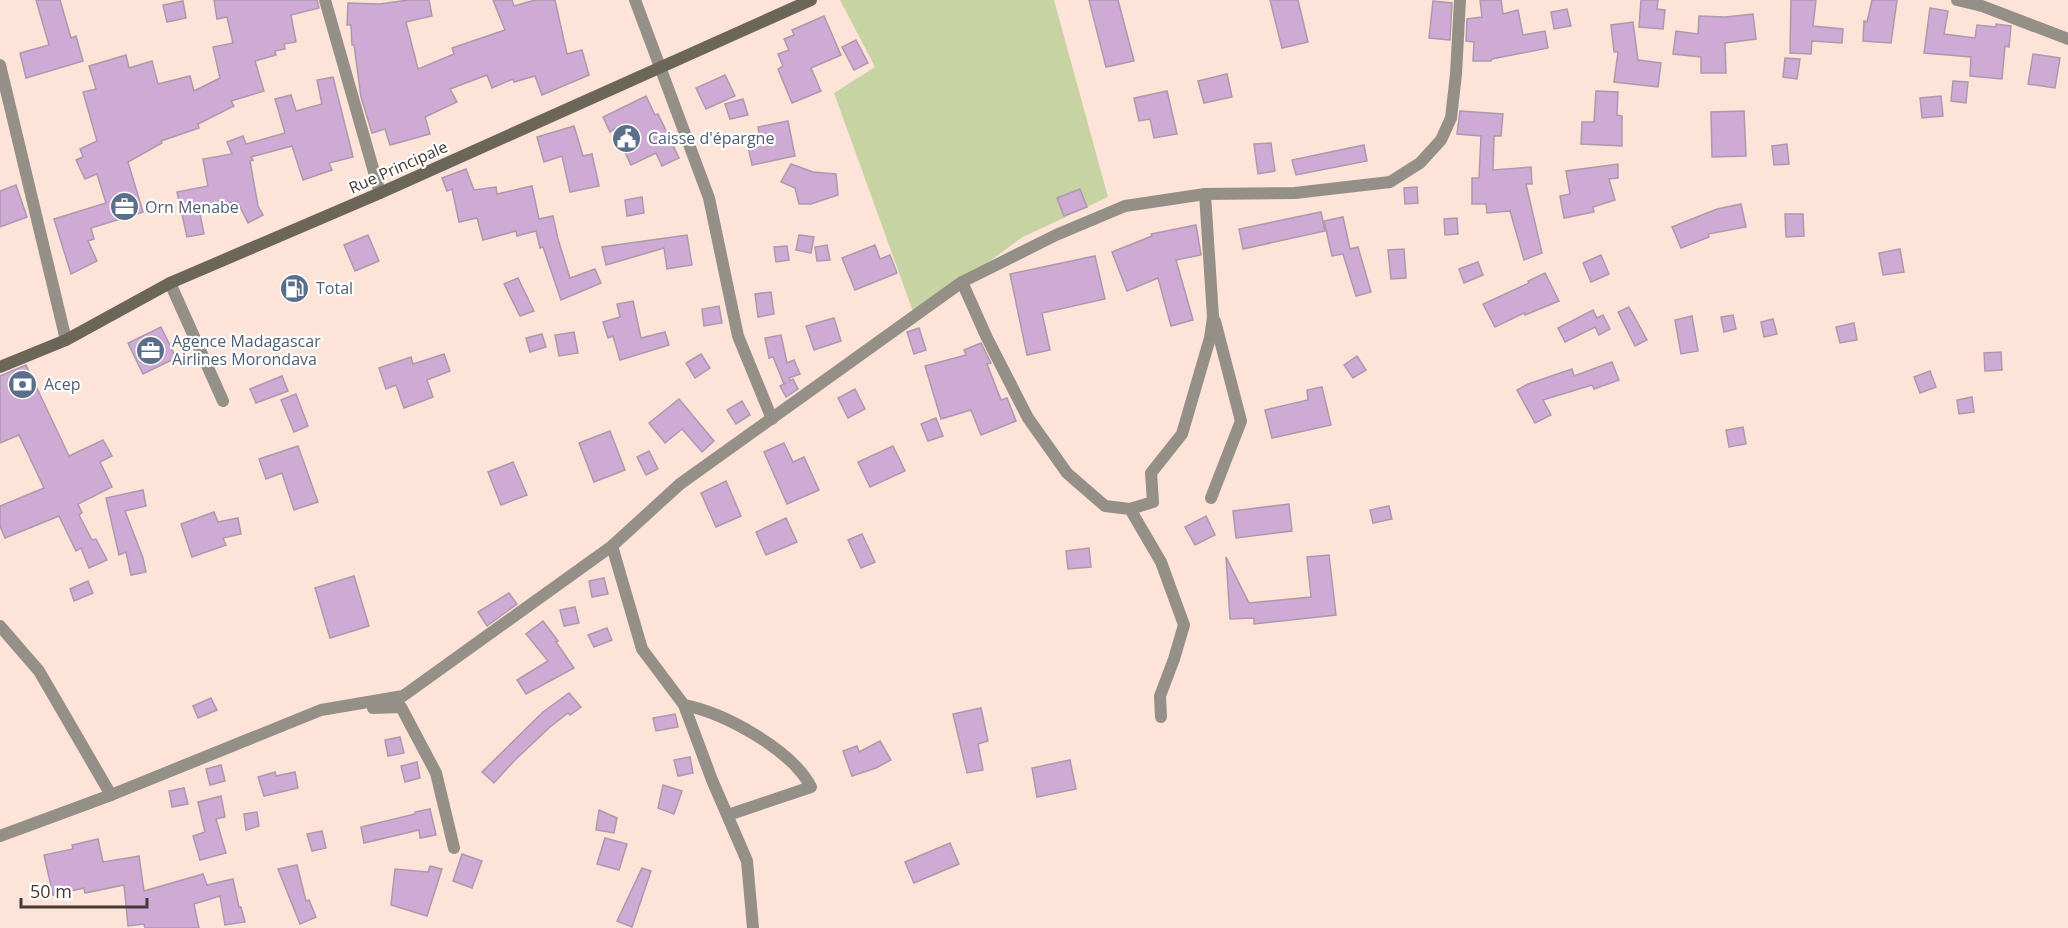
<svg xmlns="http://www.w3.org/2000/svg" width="2068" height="928" font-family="'Open Sans',sans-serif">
<rect width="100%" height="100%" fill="#fee3d8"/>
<path fill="#c8d3a4" d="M840 0H1054L1108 197 1021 238 915 317 834 93 875 67Z"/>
<g fill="#cfaad4" stroke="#ab9aad" stroke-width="1.5">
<path d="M36 0H60L71 38 76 36 83 61 26 78 20 53 49 45Z"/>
<path d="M214 0H317L319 8 291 15 296 42 284 44 285 49 275 51 276 55 255 61 264 91 231 101 234 106 198 124 199 128 161 141 162 143 128 162 143 212 91 228 94 239 88 241 97 261 71 274 54 219 106 203 97 174 85 179 76 160 83 157 80 149 97 141 83 92 96 89 89 66 126 55 129 68 152 61 158 84 190 76 194 91 220 78 213 47 233 43 227 17 217 19Z"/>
<path d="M408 0H429L432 16 406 22 418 69 454 54 452 48 505 30 493 0H512L514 6 535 0H555L567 54 582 50 589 75 542 95 535 76 514 82 513 79 492 88 487 75 450 89 457 102 425 117 430 134 390 145 385 129 372 133 361 97 354 45H352L351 25H347L348 3 380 4Z"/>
<path d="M1089 0H1118L1134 61 1106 67Z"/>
<path d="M1270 0H1298L1308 42 1282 48Z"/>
<path d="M1480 0H1501L1503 14 1518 10 1523 35 1545 31 1548 48 1492 59 1491 61H1473L1474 42 1466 41 1467 19 1482 17Z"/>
<path d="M1641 0H1658L1657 9 1665 10 1663 29 1639 27Z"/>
<path d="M1791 0H1816L1813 26 1843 29 1842 43 1812 41 1811 54 1790 53Z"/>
<path d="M1872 0H1897L1891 43 1863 41 1864 21 1867 22Z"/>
<path d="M183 1 186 18 167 22 163 5Z"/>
<path d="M1433 1 1452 3 1450 40 1429 38Z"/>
<path d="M1930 8 1948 11 1944 34 1975 38 1977 25 1996 27V24L2011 26 2009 47 2005 46 2002 79 1970 76 1971 57 1924 53Z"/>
<path d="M1567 9 1571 26 1554 29 1551 12Z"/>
<path d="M1753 14 1756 39 1725 43 1726 73H1701V57L1673 54 1676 31 1698 34 1699 16 1725 17Z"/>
<path d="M824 16 841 55 811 68 821 91 792 103 778 69 783 66 778 54 789 50 784 39 794 35 792 30Z"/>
<path d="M1633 22 1638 60 1661 63 1658 87 1614 82 1618 52H1614L1611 25Z"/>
<path d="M856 40 868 63 854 70 842 47Z"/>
<path d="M2033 54 2060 58 2055 88 2028 84Z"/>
<path d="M1785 58 1800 59 1797 79 1783 77Z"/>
<path d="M1227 74 1232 97 1204 103 1198 81Z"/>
<path d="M725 75 735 96 706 109 696 88Z"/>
<path d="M333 77 353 157 329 163 332 170 303 180 292 146 251 157 253 160 250 161 258 206 263 215 248 223 237 201 199 209 204 234 187 237 177 192 208 186 203 159 232 154 227 142 243 136 246 144 285 133 275 99 291 95 296 111 322 104 317 80Z"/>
<path d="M1953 81 1968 82 1966 103 1951 101Z"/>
<path d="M1167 91 1177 134 1154 138 1150 119 1139 121 1134 98Z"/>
<path d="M1596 91 1618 92 1617 115 1622 116V146L1581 144 1582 122H1594Z"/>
<path d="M646 96 655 115 658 114 679 158 662 166 656 153 631 165 614 129 610 132 603 117Z"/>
<path d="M1941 96 1943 116 1922 118 1920 98Z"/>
<path d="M743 99 748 115 730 119 725 104Z"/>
<path d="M1460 111 1503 114 1501 136H1494L1493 170 1531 167 1532 184H1526L1542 253 1524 260 1510 211 1487 213 1486 204H1472V178H1479L1481 136 1457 134Z"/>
<path d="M1744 111 1746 156 1712 157 1711 112Z"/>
<path d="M788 121 795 156 752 165 747 142 760 139 758 127Z"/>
<path d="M574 126 583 156 592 154 599 186 570 192 562 156 544 162 537 137Z"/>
<path d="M1271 143 1275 171 1258 174 1254 144Z"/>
<path d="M1787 144 1789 164 1774 165 1772 146Z"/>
<path d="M1364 145 1367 161 1296 175 1292 160Z"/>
<path d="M791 164 813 172 836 174 838 195 811 204H799L795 188 781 182Z"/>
<path d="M1618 164V178L1609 179 1615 200 1593 207 1594 212 1564 218 1560 196 1570 194 1566 171Z"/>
<path d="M466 169 474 190 496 187 497 194 532 186 539 219 553 216 558 239 570 278 595 269 601 283 561 300 543 247 540 248 536 231 517 236 516 231 483 240 477 218 459 222 452 189 447 191 442 178Z"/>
<path d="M16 185 27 217 0 227V191Z"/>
<path d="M1417 187 1418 203 1405 204 1404 188Z"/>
<path d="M1080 189 1087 207 1064 216 1057 198Z"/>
<path d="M642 197 644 213 627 216 625 200Z"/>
<path d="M1741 204 1746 227 1708 234 1709 237 1681 248 1672 227 1717 209Z"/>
<path d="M1321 212 1325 231 1243 249 1239 229Z"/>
<path d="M1785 214H1803L1804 236 1786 237Z"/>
<path d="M1343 217 1350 249 1358 247 1371 292 1356 296 1343 254 1332 256 1324 221Z"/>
<path d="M1457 218 1458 234 1445 235 1444 219Z"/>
<path d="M1196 225 1201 255 1176 260 1193 320 1171 326 1158 278 1127 291 1112 252 1152 236 1151 234Z"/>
<path d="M368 235 379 261 355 271 344 245Z"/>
<path d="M687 235 692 265 667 269 664 248 606 265 602 247Z"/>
<path d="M799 235 814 237 811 253 796 250Z"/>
<path d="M827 245 830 260 817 261 815 247Z"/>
<path d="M875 245 880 259 890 255 897 273 855 290 842 258Z"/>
<path d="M787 246 789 260 776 262 774 247Z"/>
<path d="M1404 249 1406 278 1391 279 1388 250Z"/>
<path d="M1900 249 1904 272 1883 275 1879 253Z"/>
<path d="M1601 255 1609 274 1591 282 1583 263Z"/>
<path d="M1095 256 1105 299 1042 313 1050 350 1027 355 1010 274Z"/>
<path d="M1478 262 1483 275 1464 283 1459 269Z"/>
<path d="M1545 273 1559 301 1525 315 1524 313 1495 327 1483 304 1529 283 1528 281Z"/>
<path d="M518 278 534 311 520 316 504 284Z"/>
<path d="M771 292 774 314 758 317 755 294Z"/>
<path d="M633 301 641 338 665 332 669 345 620 360 613 336 608 338 603 322 620 317 617 304Z"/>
<path d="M719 306 722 323 704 326 702 309Z"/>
<path d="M1629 307 1647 340 1635 346 1618 312Z"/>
<path d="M1593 310 1597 318 1603 315 1610 329 1599 335 1595 327 1565 342 1558 328Z"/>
<path d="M1733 315 1736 329 1724 332 1721 317Z"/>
<path d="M1692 316 1698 351 1681 354 1675 320Z"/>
<path d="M834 318 841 341 814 350 806 326Z"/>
<path d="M1773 319 1777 334 1764 337 1761 322Z"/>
<path d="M1854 323 1857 340 1840 343 1836 327Z"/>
<path d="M161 327 176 358 143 374 128 343Z"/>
<path d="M919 328 926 350 914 354 907 332Z"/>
<path d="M574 332 578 353 559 356 555 335Z"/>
<path d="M542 334 546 347 530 352 526 338Z"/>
<path d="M781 335 787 363 794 360 800 374 789 378 790 381 793 379 798 389 786 397 780 386 786 383 784 384 773 357 769 358 765 338Z"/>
<path d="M981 343 991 363 987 364 1001 400 1007 398 1016 421 981 435 971 410 941 419 925 366 966 355 964 350Z"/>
<path d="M2001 352 2002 370 1985 371 1984 353Z"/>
<path d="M444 354 450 371 427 380 433 397 404 408 396 385 386 389 379 368 411 357 413 364Z"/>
<path d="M701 354 710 368 695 378 686 363Z"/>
<path d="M1357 356 1366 370 1353 378 1344 365Z"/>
<path d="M1612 362 1619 380 1594 389 1592 385 1543 400 1551 415 1535 423 1517 390 1528 384 1572 369 1574 376Z"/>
<path d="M26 365 69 456 103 440 112 456 100 462 112 487 78 504 82 513 79 515 92 540 96 539 107 560 89 568 81 548 76 551 59 516 5 538 0 526V506L44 488 19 435 0 443V376Z"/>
<path d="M1930 371 1936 387 1920 393 1914 377Z"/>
<path d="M282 376 288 391 256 403 250 389Z"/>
<path d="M1322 387 1331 425 1272 438 1265 410 1308 400 1307 390Z"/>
<path d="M855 389 865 409 848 418 838 398Z"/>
<path d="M296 394 308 426 294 432 281 400Z"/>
<path d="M1972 397 1974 412 1959 414 1957 400Z"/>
<path d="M679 399 714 441 702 452 682 429 665 443 649 423Z"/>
<path d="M742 401 750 415 736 424 727 410Z"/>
<path d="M936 418 943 436 928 441 921 424Z"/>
<path d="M1743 427 1746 444 1729 447 1726 430Z"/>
<path d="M610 431 625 470 594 482 579 443Z"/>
<path d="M784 443 793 462 804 457 819 490 787 504 764 452Z"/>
<path d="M298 446 318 502 294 510 282 473 266 479 259 459Z"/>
<path d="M893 446 905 471 870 487 858 462Z"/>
<path d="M649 451 658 469 646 475 637 457Z"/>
<path d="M513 462 527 495 501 505 488 472Z"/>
<path d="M726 481 741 516 716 527 701 493Z"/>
<path d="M143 490 146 506 125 511 143 558 146 572 131 575 126 552 119 555 106 498Z"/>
<path d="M1289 504 1292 531 1236 538 1233 511Z"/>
<path d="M1389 506 1392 519 1373 523 1370 510Z"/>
<path d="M214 512 218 522 238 518 241 534 223 538 226 545 192 557 181 524Z"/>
<path d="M1206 516 1215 535 1195 545 1185 527Z"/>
<path d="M786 518 797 542 766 555 756 532Z"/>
<path d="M862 534 875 562 861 568 848 540Z"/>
<path d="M1089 548 1091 567 1068 569 1066 551Z"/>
<path d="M1329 555 1336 615 1254 624V618L1230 619 1226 557 1249 603 1311 597 1307 557Z"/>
<path d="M354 576 369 626 330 638 315 588Z"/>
<path d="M604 578 608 594 592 597 589 581Z"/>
<path d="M88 581 93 593 74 601 70 589Z"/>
<path d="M509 593 517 604 487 626 478 612Z"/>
<path d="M575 607 579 623 564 626 560 610Z"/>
<path d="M543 621 558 641 556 642 574 668 526 694 517 680 548 661 526 634Z"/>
<path d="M607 628 612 640 594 647 588 635Z"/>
<path d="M569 693 581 707 570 715 568 713 550 727 514 761 494 783 482 772 543 712Z"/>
<path d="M211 698 217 710 198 718 193 706Z"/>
<path d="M981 708 988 741 978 744 983 770 967 773 953 714Z"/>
<path d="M675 714 678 727 656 731 653 718Z"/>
<path d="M400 737 404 753 388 756 385 740Z"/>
<path d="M880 741 891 760 876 768 852 776 843 751 857 746 859 752Z"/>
<path d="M690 757 693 773 678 776 674 760Z"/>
<path d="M1070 760 1076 789 1037 797 1032 768Z"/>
<path d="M417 762 420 778 405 782 401 766Z"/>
<path d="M221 765 225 781 210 785 206 769Z"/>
<path d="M275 772 276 776 295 772 298 788 264 796 258 777Z"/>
<path d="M663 785 682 791 674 814 658 808Z"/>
<path d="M184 788 188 804 172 807 169 791Z"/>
<path d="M221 796 225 817 216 819 226 853 200 860 193 836 205 832 198 802Z"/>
<path d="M430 809 436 835 420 838 419 830 364 843 361 827 415 814V812Z"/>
<path d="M599 810 617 818 614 833 596 830Z"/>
<path d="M257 812 259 826 246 830 244 814Z"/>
<path d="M322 831 326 848 312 851 307 834Z"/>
<path d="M605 838 627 844 619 870 597 864Z"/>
<path d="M98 839 103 862 139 856 144 891 203 874 207 885 233 879 239 907H241L245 922 225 925 220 896 194 904 199 928H145L144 924 128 926 124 885 85 893 84 888 53 895 44 855 73 849 72 845Z"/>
<path d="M950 843 959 864 914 883 905 862Z"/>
<path d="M462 854 482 861 472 888 453 881Z"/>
<path d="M297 865 306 901 309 900 316 917 300 924 278 869Z"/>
<path d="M430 866 442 869 427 916 391 905 395 869 428 872Z"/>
<path d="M642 868 651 871 632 927 617 921Z"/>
</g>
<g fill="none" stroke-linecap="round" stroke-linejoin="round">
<g stroke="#959087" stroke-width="12">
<path d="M325 0 380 193"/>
<path d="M635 0 709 198 738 336 772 419"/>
<path d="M1957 0 1982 6 2068 39"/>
<path d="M0 65 66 340"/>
<path d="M962 282 987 338 1028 418 1067 473 1105 506 1130 509 1161 562 1184 625 1174 659 1160 696 1161 717"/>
<path d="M170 283 223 401"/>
<path d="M1211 498 1241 421 1215 321"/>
<path d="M1130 509 1153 502 1151 473 1182 434 1210 338 1213 317 1205 194"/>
<path d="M612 546 642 649 684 705C725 713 792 750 811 787L728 815"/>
<path d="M0 626 39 671 111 795"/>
<path d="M684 705 712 780 747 861 753 928"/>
<path d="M373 708 401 707 436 773 454 848"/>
<path d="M0 836 111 795 321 710 403 696 612 546 680 484 962 282 1056 235 1125 206 1205 194 1295 193 1390 182 1420 163 1441 140 1451 118 1456 74 1460 0"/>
</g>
<path stroke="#6c6658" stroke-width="12" d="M0 367 66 340 170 283 380 193 811 0"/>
</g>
<defs>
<symbol id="civic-disc" viewBox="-11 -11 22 22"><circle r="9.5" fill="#5c6f8a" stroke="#fff"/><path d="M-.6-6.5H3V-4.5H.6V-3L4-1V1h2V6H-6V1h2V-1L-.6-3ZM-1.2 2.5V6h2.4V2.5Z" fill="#fff"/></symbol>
<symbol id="office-disc" viewBox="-11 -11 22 22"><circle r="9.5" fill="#5c6f8a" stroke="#fff"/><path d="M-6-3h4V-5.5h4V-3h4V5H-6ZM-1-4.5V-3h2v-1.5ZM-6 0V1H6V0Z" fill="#fff"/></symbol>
<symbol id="fuel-disc" viewBox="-11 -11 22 22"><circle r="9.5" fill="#5c6f8a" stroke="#fff"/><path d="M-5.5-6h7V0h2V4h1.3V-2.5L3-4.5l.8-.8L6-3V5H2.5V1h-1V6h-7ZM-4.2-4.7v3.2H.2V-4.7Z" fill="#fff"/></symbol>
<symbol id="bank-disc" viewBox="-11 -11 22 22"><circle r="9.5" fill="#5c6f8a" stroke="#fff"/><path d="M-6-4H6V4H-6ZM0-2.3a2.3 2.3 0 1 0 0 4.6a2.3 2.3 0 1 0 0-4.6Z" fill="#fff"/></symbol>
</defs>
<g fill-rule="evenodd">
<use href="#civic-disc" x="610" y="122" width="33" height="33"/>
<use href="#office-disc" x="108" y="190" width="33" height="33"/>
<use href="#fuel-disc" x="278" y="272" width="33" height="33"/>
<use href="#office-disc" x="134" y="334" width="33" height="33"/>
<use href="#bank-disc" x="6" y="368" width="33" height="33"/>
</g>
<g text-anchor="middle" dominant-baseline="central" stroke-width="4.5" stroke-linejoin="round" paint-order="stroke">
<g font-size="16" fill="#4e5e75" stroke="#fff" text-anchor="start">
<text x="648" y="138">Caisse d'épargne</text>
<text x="145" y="207">Orn Menabe</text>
<text x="316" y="288">Total</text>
<text x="172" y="341">Agence Madagascar<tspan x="172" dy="18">Airlines Morondava</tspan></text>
<text x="44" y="384">Acep</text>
</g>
<g font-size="16" fill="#443a35" stroke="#fff">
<text transform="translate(398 167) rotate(-24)">Rue Principale</text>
</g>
</g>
<path d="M21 898v9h126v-9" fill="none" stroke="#443a35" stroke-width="3"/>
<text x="30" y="898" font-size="18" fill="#443a35" stroke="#ffffff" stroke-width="4.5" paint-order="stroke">50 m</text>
</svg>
